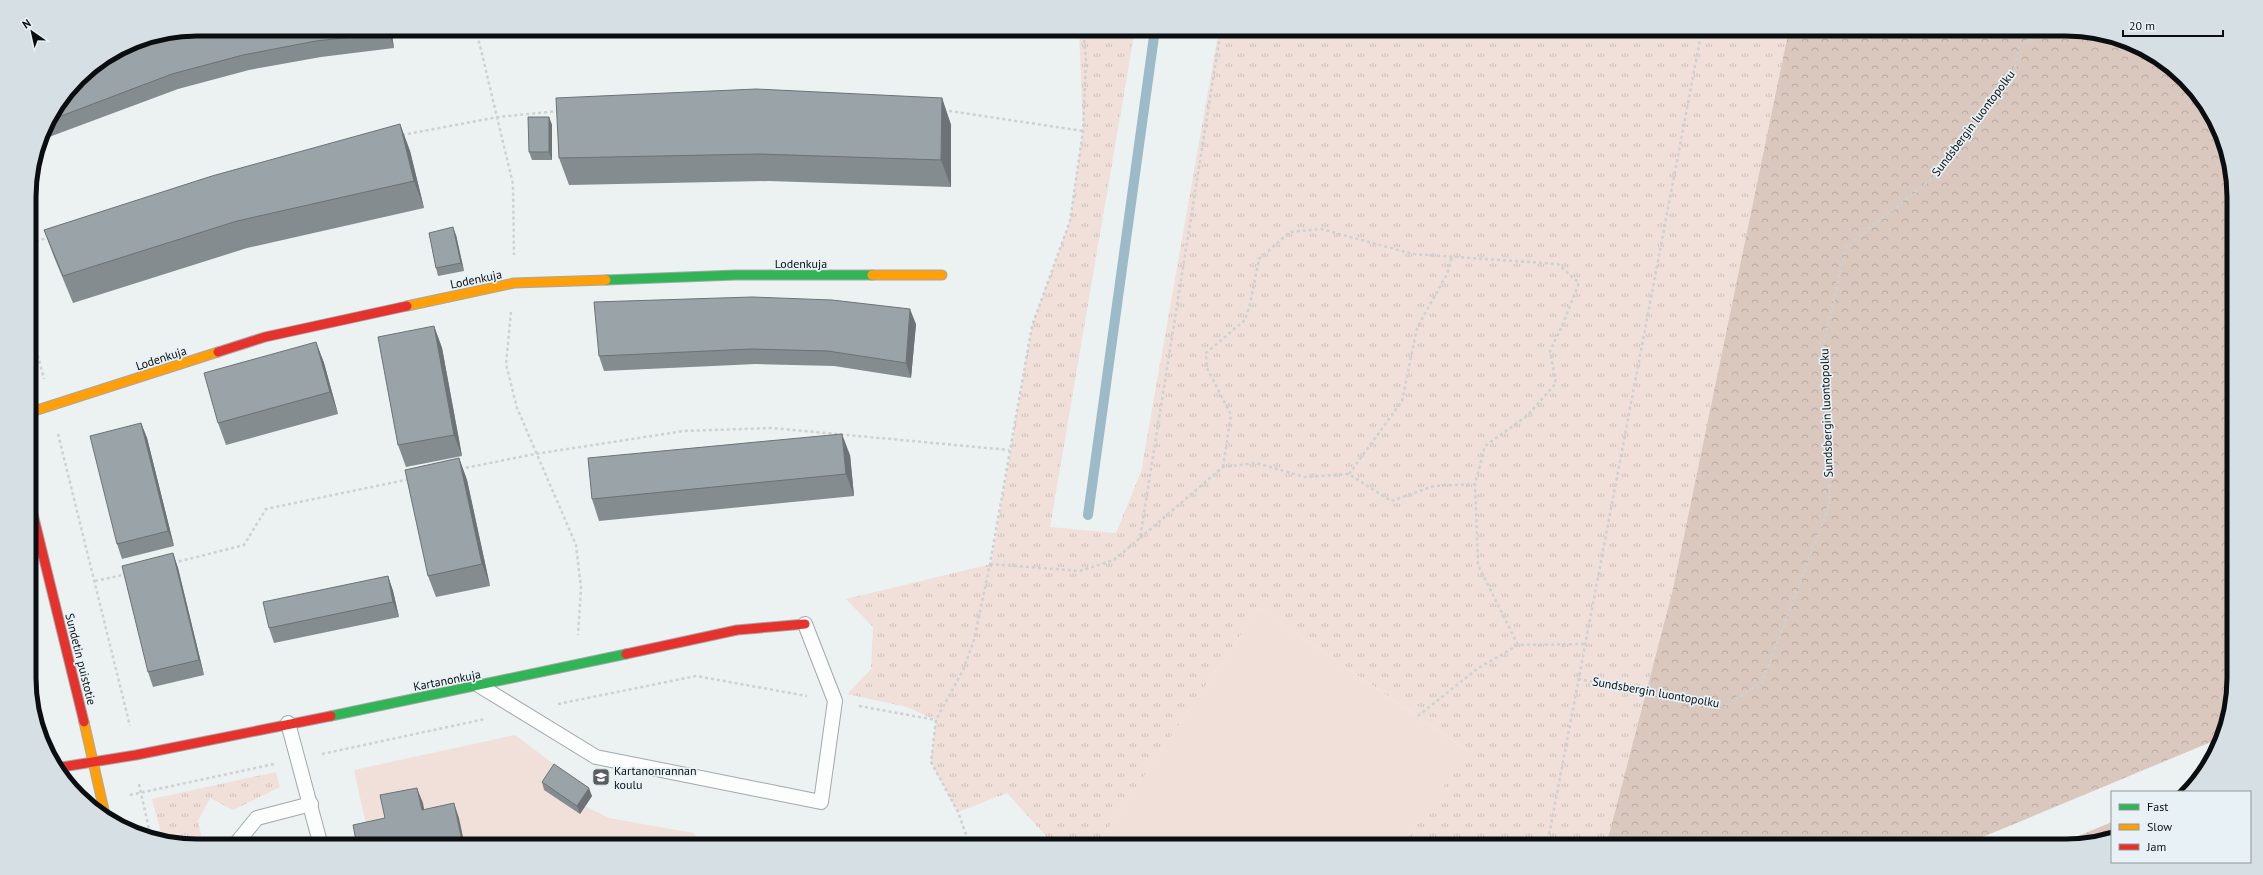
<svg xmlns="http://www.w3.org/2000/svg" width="2263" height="875" font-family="'PT Sans',sans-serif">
<defs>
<pattern id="grass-tufts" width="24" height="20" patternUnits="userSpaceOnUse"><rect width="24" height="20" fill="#f1e0d9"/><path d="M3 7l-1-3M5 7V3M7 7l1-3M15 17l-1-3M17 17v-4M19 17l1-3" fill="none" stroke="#cdbfb9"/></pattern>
<pattern id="forest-crowns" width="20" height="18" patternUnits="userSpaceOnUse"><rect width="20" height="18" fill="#dac7be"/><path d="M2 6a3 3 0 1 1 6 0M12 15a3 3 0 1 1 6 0" fill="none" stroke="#baaaa2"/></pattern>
</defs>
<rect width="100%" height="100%" fill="#ecf1f2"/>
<g fill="url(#grass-tufts)">
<path d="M1079 29H1135L1050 527 1116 533 1141 472 1219 29H1789L1673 589 1606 846H1402L1467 750 1259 608 1096 846H1055L1007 793 958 812 931 762 936 720 907 707 847 694 871 669 873 627 846 599 991 564 1032 326 1070 221 1083 131Z"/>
<path d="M276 772 280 787 233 810 210 798 198 821 204 846 163 840 152 799Z"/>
</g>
<g fill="url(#forest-crowns)">
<path d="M1789 29H2066L2120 38 2168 63 2199 94 2221 132 2233 175 2234 678 2225 732 2223 737 1961 846H1606L1673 589Z"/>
<path d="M2112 822V839L2077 846H2054Z"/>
</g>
<g fill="#f1e0d9">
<path d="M1259 608 1468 751 1402 846H1096Z"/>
<path d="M515 735 559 768 580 814 585 806 609 818 694 833 701 846H465L459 818 427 825 423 803 391 833 369 838 354 770Z"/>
</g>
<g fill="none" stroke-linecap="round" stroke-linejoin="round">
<path stroke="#9dbac8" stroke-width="10" d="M1088 515 1155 29"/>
<defs>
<g id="lane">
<path d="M480 686 596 757 821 802 835 701 805 624"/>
<path d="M288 723 321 846"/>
<path d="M234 846 257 818 311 804"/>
</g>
<g id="fast">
<path d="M606 280 736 275H872"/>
<path d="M331 716 626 654"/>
</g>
<g id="slow">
<path d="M872 275H942"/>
<path d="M407 306 514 283 606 280"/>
<path d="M31 412 218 352"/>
<path d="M84 722 106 819"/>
</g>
<g id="jam">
<path d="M218 352 265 337 407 306"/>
<path d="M31 506 84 722"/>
<path d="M626 654 737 630 805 624"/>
<path d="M56 768 136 755 331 716"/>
</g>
</defs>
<use href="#lane" stroke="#a4a8a9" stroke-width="16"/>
<use href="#fast" stroke="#a4a8a9" stroke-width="11"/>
<use href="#slow" stroke="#a4a8a9" stroke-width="11"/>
<use href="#jam" stroke="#a4a8a9" stroke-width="11"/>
<g stroke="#ced0d1" stroke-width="2.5" stroke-dasharray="3 3" stroke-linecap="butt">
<path d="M476 29 513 184 514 255"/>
<path d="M943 110 1083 131"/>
<path d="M402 135 498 117 559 111"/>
<path d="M30 243 50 237"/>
<path d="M511 312 506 364 517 408 576 545 581 588 578 635"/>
<path d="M30 326 44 379"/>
<path d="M58 434 130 726"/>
<path d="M1223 467 1231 415 1207 368 1206 353 1245 320 1250 304 1259 259 1290 232 1321 229 1413 254 1558 264 1579 283 1562 326 1550 351 1556 383 1528 415 1485 446 1475 484 1478 565 1518 645"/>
<path d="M460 469 535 454 684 431 772 428 1009 450"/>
<path d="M1349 474 1402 401 1417 328 1447 274 1452 257"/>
<path d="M1140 538 1223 467 1256 463 1305 477 1349 474 1391 501 1434 486 1475 484"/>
<path d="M173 563 244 545 266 509 410 479"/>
<path d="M990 564 1080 571 1114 560 1140 538 1221 29"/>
<path d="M95 581 127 574"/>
<path d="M32 675 46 743"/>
<path d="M1578 679 1723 706 1762 683 1830 503 1823 345 1846 247 1939 173 2014 73 2019 45 2050 29"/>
<path d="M558 704 696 676 807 696"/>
<path d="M859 706 936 720"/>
<path d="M1418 716 1477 669 1518 645 1585 644"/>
<path d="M322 754 485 719"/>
<path d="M139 784 151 838"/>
<path d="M130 795 274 764"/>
<path d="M970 846 958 812 931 762 936 720 963 670 974 640 990 564 1032 326 1070 221 1083 131 1086 59 1083 29"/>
<path d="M1547 846 1702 29"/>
</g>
<use href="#lane" stroke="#fcfdfd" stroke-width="14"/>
<use href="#fast" stroke="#30b455" stroke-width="9"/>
<use href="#slow" stroke="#ff9f0a" stroke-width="9"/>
<use href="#jam" stroke="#e5322d" stroke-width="9"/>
</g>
<g fill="#848c90">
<path d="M391 29 394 48 321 57 249 70 178 89 41 140 46 123 86 71Z"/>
<path d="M942 98 951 125V187L769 181 569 185 559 158Z"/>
<path d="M549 117 552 125V160H532L529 152Z"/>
<path d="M400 124 410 151 424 208 247 248 73 303 54 257 44 230Z"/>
<path d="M456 235 464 271 438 276 436 268Z"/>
<path d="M916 324 911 378 834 366 756 364 604 371 599 356Z"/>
<path d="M434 326 442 348 462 456 406 467 398 445Z"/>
<path d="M316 342 324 363 338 414 226 445 218 423Z"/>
<path d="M141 423 147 438 174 546 122 559 117 544Z"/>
<path d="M850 455 854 496 599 521 592 499Z"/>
<path d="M459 458 467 480 490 586 436 597 428 576Z"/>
<path d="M173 553 178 568 204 675 153 687 148 672Z"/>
<path d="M388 576 393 591 399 617 274 643 269 628Z"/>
<path d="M542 782 592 796 580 814 544 790Z"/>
</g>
<g fill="#6c7275">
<path d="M388 29H391L394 48 389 33Z"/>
<path d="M942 98 951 125V187L941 160Z"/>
<path d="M549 117 552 125V160L549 152Z"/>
<path d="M400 124 410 151 424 208 414 181Z"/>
<path d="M453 227 456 235 464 271 461 263Z"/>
<path d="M910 309 916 324 911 378 906 363Z"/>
<path d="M434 326 442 348 462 456 454 435Z"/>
<path d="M316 342 324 363 338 414 330 392Z"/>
<path d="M141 423 147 438 174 546 168 531Z"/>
<path d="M842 434 850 455 854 496 846 474Z"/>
<path d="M459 458 467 480 490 586 482 564Z"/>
<path d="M173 553 178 568 204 675 199 660Z"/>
<path d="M388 576 393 591 399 617 393 602Z"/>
<path d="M417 788 423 803 427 825 422 810Z"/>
<path d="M589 788 592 796 580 814 577 806Z"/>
<path d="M454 803 459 818 465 846H463Z"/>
</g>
<g fill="#9aa3a7" stroke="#6c7275">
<path d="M197 29H388L389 33 316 41 243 55 172 74 48 121 86 71 133 42Z"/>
<path d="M756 89 942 98 941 160 759 154 559 158 556 98Z"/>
<path d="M528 117H549V152H529Z"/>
<path d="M400 124 414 181 237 221 63 276 44 230 212 176Z"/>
<path d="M453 227 461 263 436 268 429 233Z"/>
<path d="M752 297 832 300 910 309 906 363 828 351 751 349 599 356 594 302Z"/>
<path d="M434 326 454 435 398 445 378 337Z"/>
<path d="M316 342 330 392 218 423 204 373Z"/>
<path d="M141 423 168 531 117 544 90 436Z"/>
<path d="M842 434 846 474 592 499 588 458Z"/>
<path d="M459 458 482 564 428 576 405 470Z"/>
<path d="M173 553 199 660 148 672 122 566Z"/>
<path d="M388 576 393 602 269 628 263 602Z"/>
<path d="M554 764 589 788 577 806 542 782Z"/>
<path d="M417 788 422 810 454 803 463 846H357L353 825 385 818 380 795Z"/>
<path d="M513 842 514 846H493Z"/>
</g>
<defs>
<symbol id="school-square" viewBox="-11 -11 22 22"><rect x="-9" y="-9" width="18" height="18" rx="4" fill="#5a5d5f" stroke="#e8f2f6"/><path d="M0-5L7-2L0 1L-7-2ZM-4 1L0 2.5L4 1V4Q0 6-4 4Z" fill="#fff"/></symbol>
</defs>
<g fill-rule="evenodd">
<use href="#school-square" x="591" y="767" width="20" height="20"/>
</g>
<g text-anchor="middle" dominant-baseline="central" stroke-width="3.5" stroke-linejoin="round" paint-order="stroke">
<g font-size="12" fill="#0b0e10" stroke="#e8f2f6">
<text transform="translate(1973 123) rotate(-53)">Sundsbergin luontopolku</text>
<text x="801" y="263">Lodenkuja</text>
<text transform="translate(476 279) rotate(-12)">Lodenkuja</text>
<text transform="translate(161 358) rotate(-18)">Lodenkuja</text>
<text transform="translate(1826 413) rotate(-92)">Sundsbergin luontopolku</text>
<text transform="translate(81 659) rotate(76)">Sundetin puistotie</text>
<text transform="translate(447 680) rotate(-11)">Kartanonkuja</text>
<text transform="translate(1656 692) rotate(10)">Sundsbergin luontopolku</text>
</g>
<g font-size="12" fill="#0b0e10" stroke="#e8f2f6" text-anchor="start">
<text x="614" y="770">Kartanonrannan<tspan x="614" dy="14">koulu</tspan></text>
</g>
</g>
<path d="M0 0H2263V875H0ZM197 36H2066A161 161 0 0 1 2227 197V678A161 161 0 0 1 2066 839H197A161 161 0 0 1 36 678V197A161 161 0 0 1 197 36Z" fill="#d6e0e4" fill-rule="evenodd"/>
<path fill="none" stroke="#0b0e10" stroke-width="5" d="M197 36H2066A161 161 0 0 1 2227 197V678A161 161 0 0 1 2066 839H197A161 161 0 0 1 36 678V197A161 161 0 0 1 197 36Z"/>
<rect x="2111" y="791" width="140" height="72" fill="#e8f2f6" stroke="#90979a"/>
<rect x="2119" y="804" width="20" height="6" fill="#30b455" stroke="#90979a"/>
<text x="2147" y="811" font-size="12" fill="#0b0e10">Fast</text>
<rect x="2119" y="824" width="20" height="6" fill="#ff9f0a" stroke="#90979a"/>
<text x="2147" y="831" font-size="12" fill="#0b0e10">Slow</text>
<rect x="2119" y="844" width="20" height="6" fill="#e5322d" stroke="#90979a"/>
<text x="2147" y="851" font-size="12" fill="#0b0e10">Jam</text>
<g transform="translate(32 32) rotate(326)" stroke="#e8f2f6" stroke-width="3" paint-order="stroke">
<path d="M0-3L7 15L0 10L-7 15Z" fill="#0b0e10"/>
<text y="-6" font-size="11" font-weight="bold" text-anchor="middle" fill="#0b0e10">N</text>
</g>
<path d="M2123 30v6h100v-6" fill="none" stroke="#0b0e10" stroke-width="2"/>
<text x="2129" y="30" font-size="12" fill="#0b0e10" stroke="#e8f2f6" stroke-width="3" paint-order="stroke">20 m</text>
</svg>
